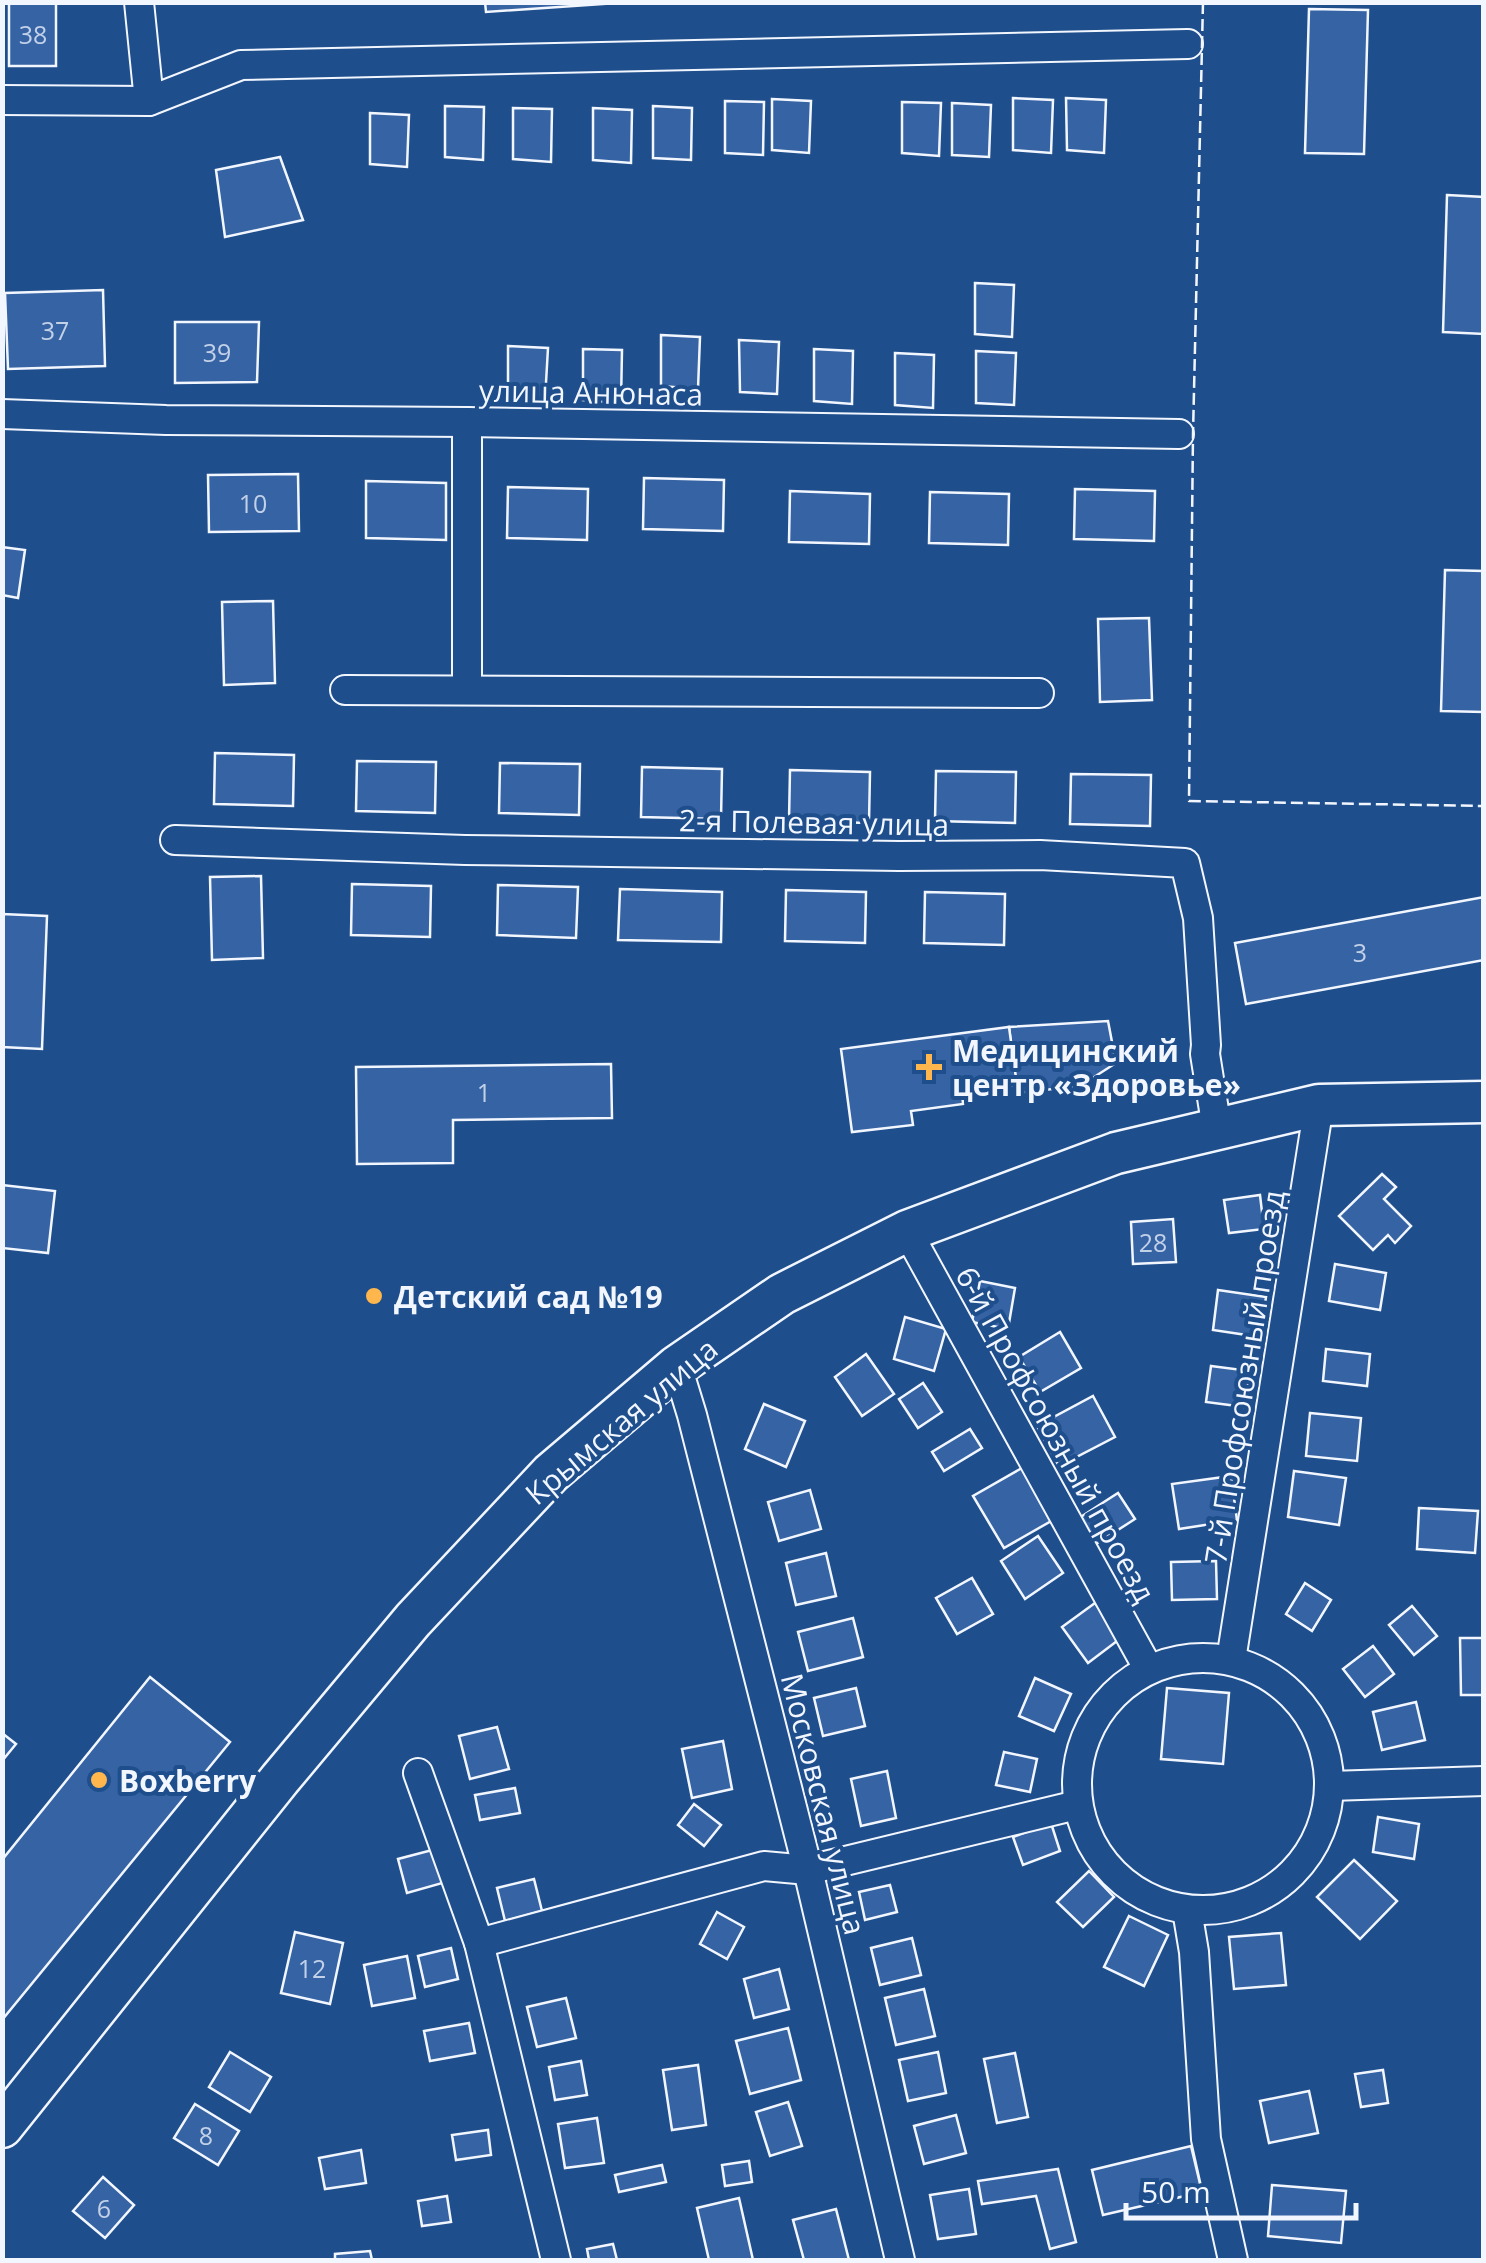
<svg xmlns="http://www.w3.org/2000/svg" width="1486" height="2263" font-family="'Open Sans',sans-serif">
<rect width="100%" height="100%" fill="#1f4e8c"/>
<g fill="#3563a3" stroke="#f2f6ff" stroke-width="2.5">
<rect x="9" y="2" width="47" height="64"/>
<path d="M485 2H632L486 12Z"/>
<path d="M1309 9 1368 10 1364 154 1305 153Z"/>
<path d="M1013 98 1053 100 1051 153 1013 150Z"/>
<path d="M1066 98 1106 100 1104 153 1067 150Z"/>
<path d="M772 99 811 101 809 153 772 150Z"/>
<path d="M725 101 764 102 763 155 725 153Z"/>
<path d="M902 102 941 103 939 156 902 153Z"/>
<path d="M952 103 991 105 989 157 952 155Z"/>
<path d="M445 106 484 107 483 160 445 157Z"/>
<path d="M653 106 692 108 691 160 653 158Z"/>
<path d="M513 108 552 109 551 162 513 159Z"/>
<path d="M593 108 632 110 631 163 593 160Z"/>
<path d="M370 113 409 115 407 167 370 164Z"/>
<path d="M280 157 303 220 225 237 216 170Z"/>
<path d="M1447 195 1484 197V334L1443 332Z"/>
<path d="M975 283 1014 285 1012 337 975 334Z"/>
<path d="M103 290 105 366 8 369 5 293Z"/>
<path d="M175 322H259L257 382 175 383Z"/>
<path d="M661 335 700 337 698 389 661 386Z"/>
<path d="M739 340 779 342 777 394 740 392Z"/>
<path d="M508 346 548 348 545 400 508 397Z"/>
<path d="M583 349 622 350 621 403 583 400Z"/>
<path d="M814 349 853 351 852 404 814 401Z"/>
<path d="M976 351 1016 353 1014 405 976 403Z"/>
<path d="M895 353 934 355 933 408 895 405Z"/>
<path d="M298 474 299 531 209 532 208 475Z"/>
<path d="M644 478 724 480 723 531 643 529Z"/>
<path d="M366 481 446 483V540L366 538Z"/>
<path d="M508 487 588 489 587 540 507 538Z"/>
<path d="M1075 489 1155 491 1154 541 1074 539Z"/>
<path d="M790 491 870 494 869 544 789 542Z"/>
<path d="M930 492 1009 494 1008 545 929 543Z"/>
<path d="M2 547 25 550 18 598 2 595Z"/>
<path d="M1445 570 1484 571V712L1441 711Z"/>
<path d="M273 601 275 683 224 685 222 602Z"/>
<path d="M1149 618 1152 700 1100 702 1098 619Z"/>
<path d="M215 753 294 755 293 806 214 804Z"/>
<path d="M357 761 436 762 435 813 356 811Z"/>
<path d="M500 763 580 764 579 815 499 813Z"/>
<path d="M642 767 722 769 721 819 641 817Z"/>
<path d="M790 770 870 772 869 823 789 821Z"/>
<path d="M936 771 1016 772 1015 823 935 821Z"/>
<path d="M1071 774 1151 775 1150 826 1070 824Z"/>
<path d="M261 876 263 958 212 960 210 877Z"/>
<path d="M352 884 431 886 430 937 351 935Z"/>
<path d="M498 885 578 887 576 938 497 935Z"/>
<path d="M620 889 722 892 721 942 618 940Z"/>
<path d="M786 890 866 892 865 943 785 941Z"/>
<path d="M925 892 1005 894 1004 945 924 943Z"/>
<path d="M1484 897V960L1246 1004 1235 943Z"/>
<path d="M2 914 47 916 42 1049 2 1047Z"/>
<path d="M1108 1021 1116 1063 1080 1086 1017 1093 1009 1027Z"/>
<path d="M1009 1027 1017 1085 962 1092 963 1104 911 1111 913 1125 852 1132 841 1049Z"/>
<path d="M611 1064 612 1118 453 1120V1163L357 1164 356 1067Z"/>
<path d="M1382 1174 1396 1187 1384 1199 1411 1226 1395 1243 1388 1235 1373 1250 1339 1216Z"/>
<path d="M2 1185 55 1191 48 1253 2 1248Z"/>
<path d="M1260 1195 1264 1229 1229 1233 1224 1200Z"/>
<path d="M1173 1219 1176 1262 1133 1264 1131 1222Z"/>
<path d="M1335 1264 1386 1273 1380 1310 1329 1301Z"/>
<path d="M980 1281 1015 1288 1008 1329 972 1322Z"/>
<path d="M1218 1290 1266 1297 1260 1337 1213 1330Z"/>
<path d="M905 1317 946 1329 934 1371 894 1359Z"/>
<path d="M1060 1332 1081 1368 1040 1392 1019 1357Z"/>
<path d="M1326 1349 1370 1354 1367 1386 1323 1381Z"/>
<path d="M866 1354 894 1394 862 1416 835 1377Z"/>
<path d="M1211 1366 1250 1371 1245 1407 1206 1402Z"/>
<path d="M923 1383 942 1412 918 1428 899 1399Z"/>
<path d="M1093 1396 1115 1437 1059 1466 1037 1426Z"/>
<path d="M764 1404 805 1421 786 1467 745 1449Z"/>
<path d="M1310 1413 1361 1418 1357 1461 1306 1456Z"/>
<path d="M970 1429 982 1448 944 1471 932 1452Z"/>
<path d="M1022 1468 1053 1520 1004 1548 973 1496Z"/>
<path d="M1294 1471 1346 1478 1339 1525 1288 1517Z"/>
<path d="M1231 1476 1237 1520 1179 1529 1172 1484Z"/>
<path d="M810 1490 821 1529 779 1541 768 1502Z"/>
<path d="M1118 1493 1135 1519 1096 1544 1079 1518Z"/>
<path d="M1419 1508 1478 1511 1475 1553 1417 1549Z"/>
<path d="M1038 1536 1063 1573 1025 1599 1001 1561Z"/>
<path d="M826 1553 836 1596 796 1605 786 1563Z"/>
<path d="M1216 1561 1217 1599 1172 1600 1171 1562Z"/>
<path d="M972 1578 993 1614 957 1634 936 1598Z"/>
<path d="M1305 1583 1331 1600 1312 1631 1286 1614Z"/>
<path d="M1095 1603 1121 1638 1088 1663 1062 1627Z"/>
<path d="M1412 1606 1437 1636 1414 1655 1389 1625Z"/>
<path d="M853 1618 863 1657 808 1671 798 1632Z"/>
<path d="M1460 1638H1484V1695H1461Z"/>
<path d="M1373 1646 1394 1674 1365 1697 1343 1669Z"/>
<path d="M150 1677 230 1742 2 2020V1860Z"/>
<path d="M1035 1678 1071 1694 1054 1731 1019 1716Z"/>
<path d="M856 1688 865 1726 823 1736 814 1698Z"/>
<path d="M1167 1688 1229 1693 1223 1764 1161 1759Z"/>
<path d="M1416 1702 1425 1740 1382 1750 1373 1712Z"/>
<path d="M497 1727 509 1769 470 1779 459 1736Z"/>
<path d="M2 1733 16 1744 2 1761Z"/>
<path d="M723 1741 732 1789 692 1798 682 1749Z"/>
<path d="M1004 1752 1037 1759 1030 1792 996 1785Z"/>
<path d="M887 1771 896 1818 861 1826 851 1779Z"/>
<path d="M515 1788 520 1813 480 1820 475 1795Z"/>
<path d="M694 1804 721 1825 704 1846 678 1825Z"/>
<path d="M1378 1817 1419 1824 1414 1859 1373 1852Z"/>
<path d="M1051 1823 1060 1851 1023 1865 1013 1837Z"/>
<path d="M436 1849 446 1882 407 1893 398 1859Z"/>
<path d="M1354 1860 1397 1901 1360 1939 1317 1897Z"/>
<path d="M1089 1871 1114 1897 1083 1927 1057 1902Z"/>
<path d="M534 1879 542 1911 505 1921 497 1888Z"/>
<path d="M890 1885 897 1912 865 1920 859 1892Z"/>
<path d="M717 1912 744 1927 727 1959 700 1944Z"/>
<path d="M1129 1916 1168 1935 1144 1986 1104 1967Z"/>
<path d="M295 1932 343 1943 330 2004 281 1993Z"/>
<path d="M1281 1933 1286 1985 1234 1989 1229 1937Z"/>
<path d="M912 1938 921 1975 880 1985 871 1948Z"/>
<path d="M451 1948 458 1979 425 1987 418 1956Z"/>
<path d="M407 1956 415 1998 372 2006 364 1965Z"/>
<path d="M779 1969 789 2009 754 2018 744 1979Z"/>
<path d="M924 1989 935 2036 896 2045 885 1998Z"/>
<path d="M566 1998 576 2038 537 2047 527 2007Z"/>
<path d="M469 2023 475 2053 430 2061 424 2031Z"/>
<path d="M788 2028 801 2080 750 2094 736 2041Z"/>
<path d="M230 2052 271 2077 250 2112 209 2087Z"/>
<path d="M938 2052 946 2093 908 2101 899 2060Z"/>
<path d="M1015 2053 1028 2117 997 2123 984 2059Z"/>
<path d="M581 2061 587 2095 555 2100 549 2067Z"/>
<path d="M698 2065 706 2125 672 2130 663 2070Z"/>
<path d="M1383 2070 1388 2103 1361 2107 1355 2074Z"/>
<path d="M1309 2091 1318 2133 1269 2143 1260 2101Z"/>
<path d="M788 2102 802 2146 770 2156 756 2112Z"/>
<path d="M195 2104 239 2131 218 2165 174 2138Z"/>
<path d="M956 2115 966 2153 924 2164 914 2126Z"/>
<path d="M597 2118 604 2163 565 2168 558 2124Z"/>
<path d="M488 2130 491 2155 456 2160 452 2135Z"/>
<path d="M1191 2146 1202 2192 1103 2215 1092 2170Z"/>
<path d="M361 2150 366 2183 325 2189 319 2158Z"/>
<path d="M749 2161 752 2182 725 2186 722 2165Z"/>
<path d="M662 2165 666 2182 619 2192 615 2175Z"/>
<path d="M1058 2169 1076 2242 1050 2249 1036 2196 982 2204 978 2181Z"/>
<path d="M103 2177 134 2205 105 2238 73 2211Z"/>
<path d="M1272 2185 1346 2191 1341 2243 1268 2236Z"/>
<path d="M969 2189 976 2234 938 2239 930 2195Z"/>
<path d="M447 2196 451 2222 422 2226 418 2201Z"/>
<path d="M739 2198 753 2260H709L697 2208Z"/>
<path d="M836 2209 849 2260H804L793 2220Z"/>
<path d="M613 2244 617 2260H589L587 2249Z"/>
<path d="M370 2251 372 2260H335V2254Z"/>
</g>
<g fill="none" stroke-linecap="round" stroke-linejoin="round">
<defs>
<g id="minor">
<path d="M139 2 149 101"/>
<path d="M2 100 149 101 241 65 1188 44"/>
<path d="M2 414 166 420 467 422 1179 434"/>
<path d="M345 690 1039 693"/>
<path d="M467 690V422"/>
<path d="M175 840 465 850 899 856 1040 855 1185 863 1198 918 1206 1045 1205 1054 1217 1129"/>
<path d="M907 1231 1148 1668"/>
<path d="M677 1366 692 1415 808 1870 900 2260"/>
<circle cx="1203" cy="1784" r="126"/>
<path d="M1231 1660 1319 1105"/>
<path d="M418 1773 479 1943 556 2260"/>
<path d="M1330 1786 1484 1781"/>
<path d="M1187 1910 1194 1952 1206 2139 1233 2260"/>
<path d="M479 1943 764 1866 808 1870 1077 1805"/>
</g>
<path id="secondary" d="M2 2127 280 1779 413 1620 551 1473 677 1366 782 1294 907 1231 1116 1153 1319 1105 1484 1102"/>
</defs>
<use href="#minor" stroke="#f2f6ff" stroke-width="32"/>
<use href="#secondary" stroke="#f2f6ff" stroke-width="45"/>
<use href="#minor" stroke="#1f4e8c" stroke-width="28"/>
<use href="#secondary" stroke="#1f4e8c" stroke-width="40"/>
<path stroke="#f2f6ff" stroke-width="2.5" stroke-dasharray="12 5" stroke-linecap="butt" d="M1203 2 1193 434 1189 801 1484 806"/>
</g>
<g fill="#ffb74d" stroke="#1f4e8c" stroke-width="4">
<path d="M924 1052h10v10h10v10h-10v10h-10v-10h-10v-10h10z"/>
<circle cx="374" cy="1296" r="10"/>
<circle cx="99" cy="1780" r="10"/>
</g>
<g text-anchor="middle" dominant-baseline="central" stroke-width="8" stroke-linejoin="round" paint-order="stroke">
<g font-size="25" fill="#c3d1e8">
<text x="33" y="34">38</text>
<text x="55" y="330">37</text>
<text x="217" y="352">39</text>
<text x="253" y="503">10</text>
<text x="1360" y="952">3</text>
<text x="484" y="1092">1</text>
<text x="1153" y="1242">28</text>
<text x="312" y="1968">12</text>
<text x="206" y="2135">8</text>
<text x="104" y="2208">6</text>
</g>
<g font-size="30" fill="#f2f6ff" stroke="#1f4e8c">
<text transform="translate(591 392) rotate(1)">улица Анюнаса</text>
<text transform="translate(814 822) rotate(1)">2-я Полевая улица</text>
<text transform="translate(1244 1377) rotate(-81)">7-й Профсоюзный проезд</text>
<text transform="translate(621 1421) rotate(-40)">Крымская улица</text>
<text transform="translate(1056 1434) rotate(61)">6-й Профсоюзный проезд</text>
<text transform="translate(824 1804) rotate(76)">Московская улица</text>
</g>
<g font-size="30" font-weight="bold" fill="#f2f6ff" stroke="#1f4e8c" text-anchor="start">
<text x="952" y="1050">Медицинский<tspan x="952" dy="34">центр «Здоровье»</tspan></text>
<text x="394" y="1296">Детский сад №19</text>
<text x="119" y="1780">Boxberry</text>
</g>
</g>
<rect width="1486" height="2263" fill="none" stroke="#f2f6ff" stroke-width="10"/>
<path d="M1126 2203v15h230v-15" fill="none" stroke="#f2f6ff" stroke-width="5"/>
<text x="1141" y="2203" font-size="30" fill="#f2f6ff" stroke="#1f4e8c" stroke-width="8" paint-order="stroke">50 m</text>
</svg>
